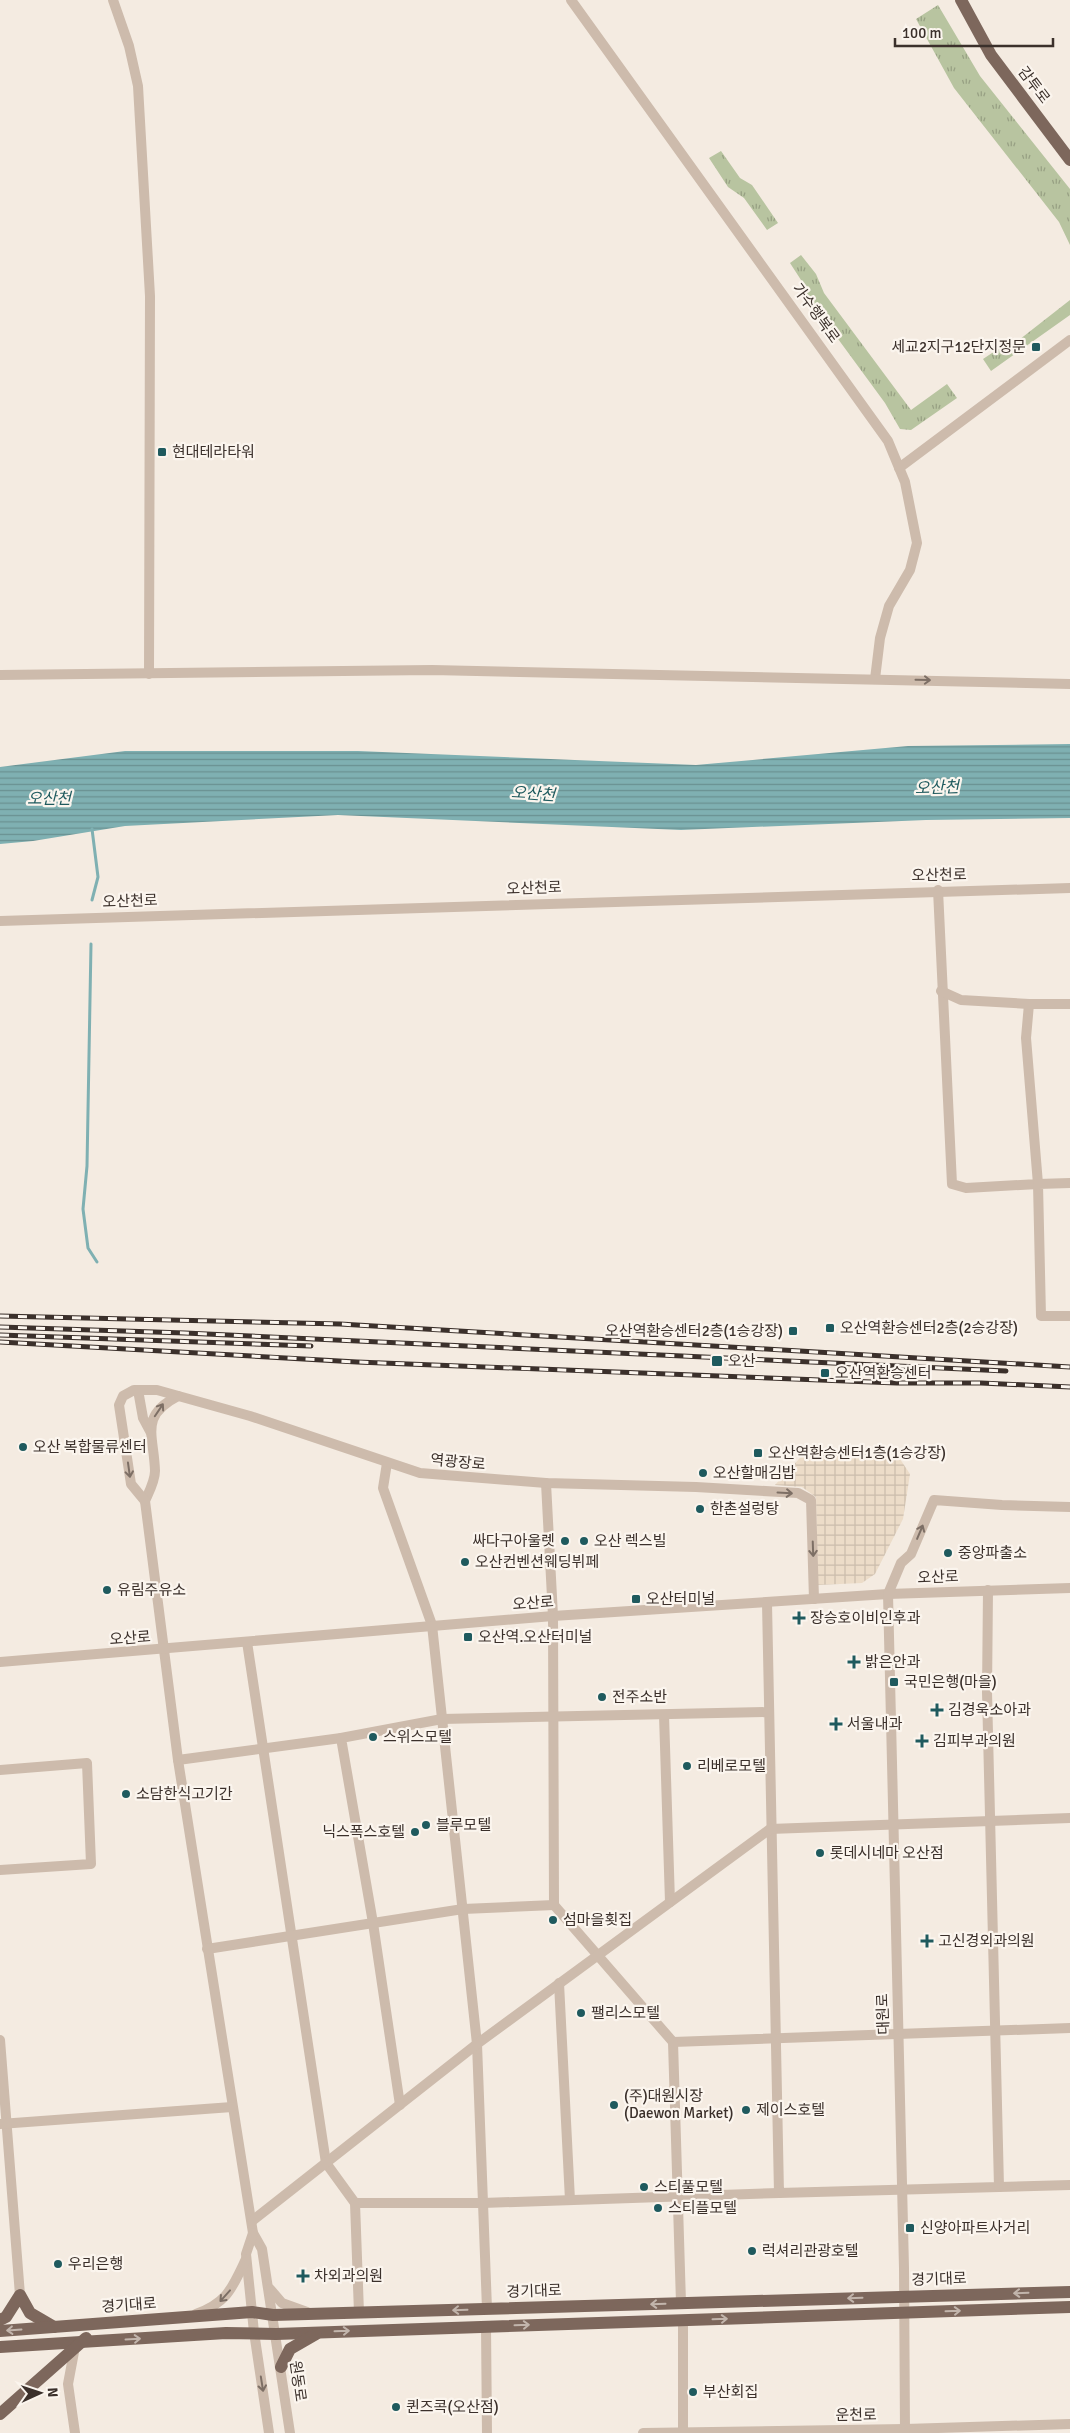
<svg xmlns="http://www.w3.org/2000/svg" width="1070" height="2433" font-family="Signika,'Noto Sans KR',sans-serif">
<defs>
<pattern id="grass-tufts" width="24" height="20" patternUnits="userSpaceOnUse" patternTransform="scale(1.25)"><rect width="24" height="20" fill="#b8c4a0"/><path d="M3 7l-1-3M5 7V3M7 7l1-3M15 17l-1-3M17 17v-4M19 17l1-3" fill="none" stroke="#97a083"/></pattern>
<pattern id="plaza-grid" width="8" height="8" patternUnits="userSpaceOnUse" patternTransform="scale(1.25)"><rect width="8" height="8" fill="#ecdcc8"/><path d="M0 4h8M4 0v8" fill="none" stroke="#cbbdac"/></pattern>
<pattern id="water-rules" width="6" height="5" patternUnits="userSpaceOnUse" patternTransform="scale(1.25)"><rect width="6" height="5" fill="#7fb0b2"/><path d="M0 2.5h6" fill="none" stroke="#699091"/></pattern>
</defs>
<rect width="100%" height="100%" fill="#f4ebe1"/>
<g fill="url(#grass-tufts)">
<path d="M938 5 980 76 1070 189V245L1059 222 954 88 916 19Z"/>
<path d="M721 151 740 178 752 185 778 223 767 230 744 198 728 187 709 158Z"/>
<path d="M801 255 816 274 824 293 911 410 947 384 957 398 911 430 900 429 885 403 808 298 801 280 790 263Z"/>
<path d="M1070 300V315L991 371 983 359 1004 345 1015 343Z"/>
</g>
<path fill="url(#plaza-grid)" d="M811 1446 900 1459 910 1474 903 1519 875 1574 862 1583 818 1585 816 1497 802 1487 775 1485Z"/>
<path fill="url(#water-rules)" d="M1070 744V818L926 820 681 830 338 815 125 826 33 841 0 844V767L125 751H358L696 765 908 746Z"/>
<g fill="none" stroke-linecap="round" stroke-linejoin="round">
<g stroke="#7fb0b2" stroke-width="3">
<path d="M92 829 98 877 92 900"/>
<path d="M91 944 87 1166 83 1209 88 1248 97 1262"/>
</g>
<g stroke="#cdbbac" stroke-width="10">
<path d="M113 0 129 46 138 86 150 296 149 674"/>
<path d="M571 0 888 441 905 482 917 543 910 570 889 606 880 638 875 679"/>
<path d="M899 468 1070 340"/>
<path d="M0 675 432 670 1070 684"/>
<path d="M938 890 952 1184 966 1188 1038 1184 1026 1038 1029 1004"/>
<path d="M0 921 1070 888"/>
<path d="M941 991 961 1000 1029 1004H1070"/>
<path d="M1070 1183 1038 1184 1041 1316H1070"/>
<path d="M138 1390 143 1418 151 1433"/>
<path d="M178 1396C139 1416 154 1435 155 1471 155 1481 149 1492 145 1501L178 1760 253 2233 262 2249 290 2433"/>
<path d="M387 1463 383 1488 432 1625 477 2044 487 2309"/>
<path d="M546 1483 553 1616 554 1905 673 2042 1070 2028"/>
<path d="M145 1501 131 1484 119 1405 123 1396 134 1390H157L250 1416 420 1473 546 1483 696 1487 798 1493 811 1500 814 1599"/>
<path d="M767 1603 779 2193 999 2187 987 1692 988 1590"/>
<path d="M247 1642 326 2163 355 2203 359 2313"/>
<path d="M0 1662 553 1616 888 1594 1070 1588"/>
<path d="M664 1715 670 1902"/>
<path d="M178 1760 341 1738"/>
<path d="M0 1770 87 1763 91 1864 0 1870"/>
<path d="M207 1949 463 1909 554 1905"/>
<path d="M559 1983 570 2200"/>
<path d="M0 2040 20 2295"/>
<path d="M673 2042 681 2303"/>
<path d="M400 2105 373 1923 341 1738 442 1719 769 1712"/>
<path d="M0 2124 232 2107"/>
<path d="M999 2187 1070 2185"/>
<path d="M355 2203H483L779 2193"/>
<path d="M252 2221 477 2044 770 1829 1070 1818"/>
<path d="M253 2233 246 2254 254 2332 269 2433"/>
<path d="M270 2289 282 2303 307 2312"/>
<path d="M196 2314C228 2302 232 2288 246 2259"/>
<path d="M683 2320V2432"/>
<path d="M486 2326 487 2433"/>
<path d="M74 2352 68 2384 75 2433"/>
<path d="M643 2433 905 2429 1070 2424"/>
<path d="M905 2433 904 2268 888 1594 901 1563 911 1554 934 1500 1002 1505 1070 1507"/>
</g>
<g stroke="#7d675c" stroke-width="12">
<path d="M961 0 991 55 1070 160"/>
<path d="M0 2320 6 2317 20 2295 30 2313 54 2327"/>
<path d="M0 2331 252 2312 273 2315 1070 2292"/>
<path d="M0 2347 226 2333 276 2334 1070 2307"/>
<path d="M281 2367 290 2349 316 2334"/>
<path d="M0 2414 86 2338"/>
</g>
<defs>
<g id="rail">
<path d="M0 1316 340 1324 1070 1367"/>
<path d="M0 1327 185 1333 1006 1371"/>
<path d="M0 1335 311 1346"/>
<path d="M0 1342 357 1362 897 1383H981L1070 1387"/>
</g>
</defs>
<use href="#rail" stroke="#3b302b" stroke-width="5"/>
<use href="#rail" stroke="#fbf5ee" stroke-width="3" stroke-dasharray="9" stroke-linecap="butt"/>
</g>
<defs><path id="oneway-shaft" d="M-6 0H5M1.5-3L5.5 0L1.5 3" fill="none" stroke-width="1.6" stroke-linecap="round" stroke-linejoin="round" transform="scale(1.25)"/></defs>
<g stroke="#7d6f65">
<use href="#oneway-shaft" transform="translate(923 680) rotate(1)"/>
<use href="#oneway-shaft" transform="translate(159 1410) rotate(-56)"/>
<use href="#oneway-shaft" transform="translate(129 1470) rotate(82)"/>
<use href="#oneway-shaft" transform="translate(785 1493) rotate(3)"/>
<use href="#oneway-shaft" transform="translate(920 1532) rotate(-67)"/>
<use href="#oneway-shaft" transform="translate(813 1549) rotate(88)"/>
<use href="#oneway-shaft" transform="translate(225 2296) rotate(132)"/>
<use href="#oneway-shaft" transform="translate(262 2384) rotate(81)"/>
</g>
<g stroke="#c2b5ac">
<use href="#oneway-shaft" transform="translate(1021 2293) rotate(178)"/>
<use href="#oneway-shaft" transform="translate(855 2298) rotate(178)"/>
<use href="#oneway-shaft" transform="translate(658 2304) rotate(178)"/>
<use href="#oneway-shaft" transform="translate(460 2310) rotate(178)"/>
<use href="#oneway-shaft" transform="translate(953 2311) rotate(-2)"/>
<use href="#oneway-shaft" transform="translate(720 2319) rotate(-2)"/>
<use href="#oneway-shaft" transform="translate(522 2325) rotate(-2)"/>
<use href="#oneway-shaft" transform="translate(14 2330) rotate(176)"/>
<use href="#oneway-shaft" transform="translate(342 2331) rotate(-2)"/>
<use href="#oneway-shaft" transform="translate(133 2339) rotate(-3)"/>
</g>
<g fill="#1f5a5e" stroke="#fbf5ee" stroke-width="2">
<rect x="1031" y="342" width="10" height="10" rx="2.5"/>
<rect x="157" y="447" width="10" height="10" rx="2.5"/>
<rect x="825" y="1323" width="10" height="10" rx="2.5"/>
<rect x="788" y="1326" width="10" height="10" rx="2.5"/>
<rect x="711" y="1355" width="12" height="12" rx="2.5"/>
<rect x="820" y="1368" width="10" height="10" rx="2.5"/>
<circle cx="23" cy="1447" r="5"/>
<rect x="753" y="1448" width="10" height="10" rx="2.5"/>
<circle cx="703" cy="1473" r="5"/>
<circle cx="700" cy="1509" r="5"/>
<circle cx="565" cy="1541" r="5"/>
<circle cx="584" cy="1541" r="5"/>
<circle cx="948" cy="1553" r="5"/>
<circle cx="465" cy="1562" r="5"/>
<circle cx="107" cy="1590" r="5"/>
<rect x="631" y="1594" width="10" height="10" rx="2.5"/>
<path d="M796.5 1610.5h5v5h5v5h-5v5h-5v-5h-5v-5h5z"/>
<rect x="463" y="1632" width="10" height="10" rx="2.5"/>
<path d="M851.5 1654.5h5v5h5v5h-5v5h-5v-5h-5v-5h5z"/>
<rect x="889" y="1677" width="10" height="10" rx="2.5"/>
<circle cx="602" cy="1697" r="5"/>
<path d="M934.5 1702.5h5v5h5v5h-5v5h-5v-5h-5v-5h5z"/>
<path d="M833.5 1716.5h5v5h5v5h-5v5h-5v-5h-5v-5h5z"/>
<circle cx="373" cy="1737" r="5"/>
<path d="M919.5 1733.5h5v5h5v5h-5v5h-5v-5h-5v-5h5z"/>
<circle cx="687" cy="1766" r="5"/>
<circle cx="126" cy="1794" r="5"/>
<circle cx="426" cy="1825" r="5"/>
<circle cx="415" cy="1832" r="5"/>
<circle cx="820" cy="1853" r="5"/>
<circle cx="553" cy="1920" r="5"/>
<path d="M924.5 1933.5h5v5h5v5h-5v5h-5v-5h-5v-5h5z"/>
<circle cx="581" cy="2013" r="5"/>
<circle cx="614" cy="2105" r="5"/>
<circle cx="746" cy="2110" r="5"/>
<circle cx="644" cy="2187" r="5"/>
<circle cx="658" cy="2208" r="5"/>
<rect x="905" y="2223" width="10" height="10" rx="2.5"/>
<circle cx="752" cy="2251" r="5"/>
<circle cx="58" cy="2264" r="5"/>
<path d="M300.5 2268.5h5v5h5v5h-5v5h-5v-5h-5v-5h5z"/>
<circle cx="693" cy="2392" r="5"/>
<circle cx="396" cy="2407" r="5"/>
</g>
<g text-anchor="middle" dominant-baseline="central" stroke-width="4.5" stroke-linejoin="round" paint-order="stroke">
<g font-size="15" fill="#3b302b" stroke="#fbf5ee">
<text transform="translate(1034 85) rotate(53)">감투로</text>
<text transform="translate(816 313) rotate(54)">가수행복로</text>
<text transform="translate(939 875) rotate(-1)">오산천로</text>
<text transform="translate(534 888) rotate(-2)">오산천로</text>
<text transform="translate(130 901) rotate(-2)">오산천로</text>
<text transform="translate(458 1462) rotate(5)">역광장로</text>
<text transform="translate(938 1577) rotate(-2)">오산로</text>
<text transform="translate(533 1603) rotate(-4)">오산로</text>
<text transform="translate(130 1638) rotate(-4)">오산로</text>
<text transform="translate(883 2014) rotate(-92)">대원로</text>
<text transform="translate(939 2279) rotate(-2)">경기대로</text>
<text transform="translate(534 2291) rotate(-2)">경기대로</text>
<text transform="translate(129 2305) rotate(-4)">경기대로</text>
<text transform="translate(298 2381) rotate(82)">원동로</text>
<text transform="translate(856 2415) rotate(-1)">운천로</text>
</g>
<g font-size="15" fill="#3b302b" stroke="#fbf5ee" text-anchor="start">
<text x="1026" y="347" text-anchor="end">세교2지구12단지정문</text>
<text x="172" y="452">현대테라타워</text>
<text x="840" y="1328">오산역환승센터2층(2승강장)</text>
<text x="783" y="1331" text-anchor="end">오산역환승센터2층(1승강장)</text>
<text x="728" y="1361">오산</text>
<text x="835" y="1373">오산역환승센터</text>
<text x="33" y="1447">오산 복합물류센터</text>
<text x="768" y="1453">오산역환승센터1층(1승강장)</text>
<text x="713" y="1473">오산할매김밥</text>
<text x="710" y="1509">한촌설렁탕</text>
<text x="555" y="1541" text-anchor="end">싸다구아울렛</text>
<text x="594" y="1541">오산 렉스빌</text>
<text x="958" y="1553">중앙파출소</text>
<text x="475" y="1562">오산컨벤션웨딩뷔페</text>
<text x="117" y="1590">유림주유소</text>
<text x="646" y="1599">오산터미널</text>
<text x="810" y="1618">장승호이비인후과</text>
<text x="478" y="1637">오산역.오산터미널</text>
<text x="865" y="1662">밝은안과</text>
<text x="904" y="1682">국민은행(마을)</text>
<text x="612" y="1697">전주소반</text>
<text x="948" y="1710">김경욱소아과</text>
<text x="847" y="1724">서울내과</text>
<text x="383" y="1737">스위스모텔</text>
<text x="933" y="1741">김피부과의원</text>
<text x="697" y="1766">리베로모텔</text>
<text x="136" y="1794">소담한식고기간</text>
<text x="436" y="1825">블루모텔</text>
<text x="405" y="1832" text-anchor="end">닉스폭스호텔</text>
<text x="830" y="1853">롯데시네마 오산점</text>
<text x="563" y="1920">섬마을횟집</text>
<text x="938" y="1941">고신경외과의원</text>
<text x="591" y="2013">팰리스모텔</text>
<text x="624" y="2096">(주)대원시장<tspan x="624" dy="17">(Daewon Market)</tspan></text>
<text x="756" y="2110">제이스호텔</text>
<text x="654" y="2187">스티풀모텔</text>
<text x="668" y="2208">스티플모텔</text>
<text x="920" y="2228">신양아파트사거리</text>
<text x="762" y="2251">럭셔리관광호텔</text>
<text x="68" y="2264">우리은행</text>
<text x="314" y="2276">차외과의원</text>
<text x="703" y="2392">부산회집</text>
<text x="406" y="2407">퀸즈콕(오산점)</text>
</g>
<g font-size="16" font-style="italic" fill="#1f5a5e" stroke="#fbf5ee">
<text transform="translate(937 788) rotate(-2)">오산천</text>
<text transform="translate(533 794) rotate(4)">오산천</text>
<text x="49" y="799">오산천</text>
</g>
</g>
<g transform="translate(40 2393) rotate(87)" stroke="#fbf5ee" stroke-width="4" paint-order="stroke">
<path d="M0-4L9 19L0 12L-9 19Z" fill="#3b302b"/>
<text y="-8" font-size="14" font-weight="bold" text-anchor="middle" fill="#3b302b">N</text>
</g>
<path d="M895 38v8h158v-8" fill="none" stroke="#3b302b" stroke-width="2.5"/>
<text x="902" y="38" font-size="15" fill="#3b302b" stroke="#fbf5ee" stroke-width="4" paint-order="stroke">100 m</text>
</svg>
